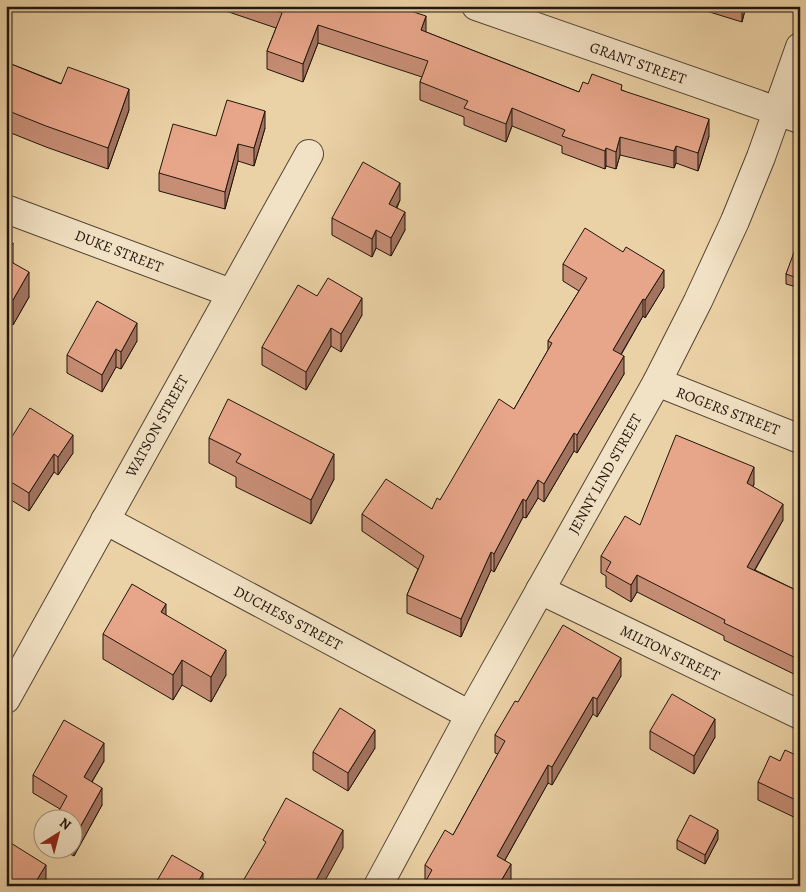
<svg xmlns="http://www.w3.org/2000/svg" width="806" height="892" font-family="Alegreya,serif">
<rect width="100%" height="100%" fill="#ebd2a6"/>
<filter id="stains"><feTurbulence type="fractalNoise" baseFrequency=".004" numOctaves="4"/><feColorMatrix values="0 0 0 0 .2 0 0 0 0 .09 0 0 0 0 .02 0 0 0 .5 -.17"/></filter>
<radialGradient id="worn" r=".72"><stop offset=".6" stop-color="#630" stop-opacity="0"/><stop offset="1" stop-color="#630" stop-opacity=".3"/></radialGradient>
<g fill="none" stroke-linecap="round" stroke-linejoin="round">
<defs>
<g id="minor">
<path d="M476 6 800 119"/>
<path d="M6 209 231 293"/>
<path d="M657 382 800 439"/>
<path d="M105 520 470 715"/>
<path d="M540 590 800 715"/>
<path d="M6 699 309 154"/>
<path d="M378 886 470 715 657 382 698 301 735 221 761 157 800 47"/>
</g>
</defs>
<use href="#minor" stroke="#534432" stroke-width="30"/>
<use href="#minor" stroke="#f2e2c5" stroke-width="28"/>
</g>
<g fill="#c78e76" stroke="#20150c">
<path d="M211 6H395L426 32 579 92 588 84 622 90 709 136 698 171 676 163 674 168 620 155 616 169 606 166 605 169 562 153V146L512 126 506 142 464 125V117L420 100V82L422 77 318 43 303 82 267 69V51L276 28Z"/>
<path d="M690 6H746L742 22Z"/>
<path d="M6 62 129 110 108 169 46 147 6 131Z"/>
<path d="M265 128 254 166 238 161 225 209 159 191V173L216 136Z"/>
<path d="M800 186V200H799V191Z"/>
<path d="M400 200 397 208 405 230 391 256 376 248 372 257 332 235V218Z"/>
<path d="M6 239 13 263 29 297 13 325 6 321Z"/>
<path d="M800 245V288L786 284V274Z"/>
<path d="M563 264 664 287 645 318 643 316 621 355 624 374 577 453 574 451 544 502 538 498 526 518 523 517 494 572 491 570 461 637 407 613V595L418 569 362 531V514L432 509 440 500 514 409 548 350V341L579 291 563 281Z"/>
<path d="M317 296 362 315 341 352 331 346 306 390 262 365V347Z"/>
<path d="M137 341 121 369 116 367 102 392 67 373V355Z"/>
<path d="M209 438 334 479 311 524 236 487V477L209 463Z"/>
<path d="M6 446 73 453 58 475 54 472 29 511 6 497Z"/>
<path d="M754 484 753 487 783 520 755 570 800 592V677L724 640V636L637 592 631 602 606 587V576L601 573V556L640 525Z"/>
<path d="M166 615 226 675 211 702 182 685 173 700 103 659V634Z"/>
<path d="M621 676 597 717 593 714 552 785 548 783 505 860 511 881 425 883V865L453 835 498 754 495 753V735L518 702Z"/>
<path d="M650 731 715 737 694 774 650 749Z"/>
<path d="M375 748 348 791 313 770V752Z"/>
<path d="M800 757V832L798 831V819L758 800V782L780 761Z"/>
<path d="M104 761 92 782 102 805 74 856 62 850H72V820L60 809 33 793V775Z"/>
<path d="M718 839 705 864 677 849V840Z"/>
</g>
<g fill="#a27460" stroke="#20150c">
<path d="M742 6H746L742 22Z"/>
<path d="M426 16V34L421 30Z"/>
<path d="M318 25V43L303 82V64Z"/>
<path d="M129 89V110L108 169V148Z"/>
<path d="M512 108V126L506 142V124Z"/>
<path d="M265 111V128L254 166V148Z"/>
<path d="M709 119V136L698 171V153Z"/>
<path d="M620 137V155L616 169V152Z"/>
<path d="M238 144V161L225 209V192Z"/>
<path d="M676 146V163L674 168V151Z"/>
<path d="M606 148V166L605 169V151Z"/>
<path d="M400 183V200L389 221V204Z"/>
<path d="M405 212V230L391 256V238Z"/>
<path d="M376 230V248L372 257V239Z"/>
<path d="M13 243V268L6 281V256Z"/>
<path d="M664 270V287L645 318V300Z"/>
<path d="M29 272V297L13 325V300Z"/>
<path d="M362 298V315L341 352V334Z"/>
<path d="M643 299V316L613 368V350Z"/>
<path d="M137 323V341L121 369V352Z"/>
<path d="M331 328V346L306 390V372Z"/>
<path d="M116 349V367L102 392V375Z"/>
<path d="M624 356V374L577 453V435Z"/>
<path d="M574 433V451L544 502V484Z"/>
<path d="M73 435V453L58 475V457Z"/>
<path d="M54 454V472L29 511V493Z"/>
<path d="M334 454V479L311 524V500Z"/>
<path d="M754 467V484L747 500V483Z"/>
<path d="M538 480V498L526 518V501Z"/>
<path d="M523 499V517L494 572V554Z"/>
<path d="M783 504V520L747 583V567Z"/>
<path d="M491 552V570L461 637V619Z"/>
<path d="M10 554V572L6 578V560Z"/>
<path d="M637 575V592L631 602V585Z"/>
<path d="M166 604V628L161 612Z"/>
<path d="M226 650V675L211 702V677Z"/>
<path d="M621 658V676L597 717V699Z"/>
<path d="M182 660V685L173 700V675Z"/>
<path d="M593 697V714L552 785V767Z"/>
<path d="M715 719V737L694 774V756Z"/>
<path d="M375 730V748L348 791V773Z"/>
<path d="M104 743V761L84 795V777Z"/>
<path d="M548 765V783L497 874V856Z"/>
<path d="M102 788V805L74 856V838Z"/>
<path d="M343 830V848L322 886H313Z"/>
<path d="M718 830V839L705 864V855Z"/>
<path d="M511 864V881L508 886H498Z"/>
<path d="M46 865V882L44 886H35V883Z"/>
<path d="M203 873V886H196Z"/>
</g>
<g fill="#e7a589" stroke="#20150c">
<path d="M262 6H395L426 16 421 30 579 92 583 82 588 84 592 74 622 85 621 90 709 119 698 153 676 146 674 151 620 137 616 152 606 148 605 151 562 136 565 130 512 108 506 124 464 108 468 101 420 82 428 61 318 25 303 64 267 51 282 13Z"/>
<path d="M6 62 61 84 68 67 129 89 108 148 46 126 6 110Z"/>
<path d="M227 100 265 111 254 148 238 144 225 192 159 173 173 124 216 136Z"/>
<path d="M363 162 400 183 389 204 405 212 391 238 376 230 372 239 332 218Z"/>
<path d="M585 228 623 252 626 247 664 270 645 300 643 299 613 350 624 356 577 435 574 433 544 484 538 480 526 501 523 499 494 554 491 552 461 619 407 595 424 556 362 514 386 479 432 509 437 498 440 500 499 399 514 409 552 343 548 341 587 278 563 264Z"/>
<path d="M6 239 13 243 6 256Z"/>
<path d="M797 244 800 245V279L786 274Z"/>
<path d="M6 259 29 272 13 300 6 296Z"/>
<path d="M328 278 362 298 341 334 331 328 306 372 262 347 298 285 317 296Z"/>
<path d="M97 301 137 323 121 352 116 349 102 375 67 355Z"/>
<path d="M228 399 334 454 311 500 236 462 241 454 209 438Z"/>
<path d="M30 408 73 435 58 457 54 454 29 493 6 479V446Z"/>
<path d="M676 435 754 467 747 483 783 504 747 567 800 592V660L724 623 725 620 637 575 631 585 606 571 611 562 601 556 625 516 640 525Z"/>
<path d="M6 552 10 554 6 560Z"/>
<path d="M132 584 166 604 161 612 226 650 211 677 182 660 173 675 103 634Z"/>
<path d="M563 625 621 658 597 699 593 697 552 767 548 765 497 856 511 864 498 886H423L432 870 425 865 445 830 453 835 505 741 495 735 515 701 518 702Z"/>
<path d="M672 694 715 719 694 756 650 731Z"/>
<path d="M340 708 375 730 348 773 313 752Z"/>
<path d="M64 720 104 743 84 777 102 788 74 838H72V820H54L67 796 33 775Z"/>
<path d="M785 750 800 757V802L758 782 770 756 780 761Z"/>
<path d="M286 798 343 830 313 886H240L266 842 263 840Z"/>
<path d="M690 815 718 830 705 855 677 840Z"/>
<path d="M6 840 46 865 35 883 39 886H6Z"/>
<path d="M172 855 203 873 196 886H158L155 884Z"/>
</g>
<g text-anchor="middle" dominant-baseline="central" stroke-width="4" stroke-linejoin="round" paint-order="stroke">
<g font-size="15" fill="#20150c" stroke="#f2e2c5">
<text transform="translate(638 63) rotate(19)">GRANT STREET</text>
<text transform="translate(119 251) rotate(21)">DUKE STREET</text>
<text transform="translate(728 411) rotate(21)">ROGERS STREET</text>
<text transform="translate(157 426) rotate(-61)">WATSON STREET</text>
<text transform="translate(605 474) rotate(-61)">JENNY LIND STREET</text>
<text transform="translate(288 618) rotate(28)">DUCHESS STREET</text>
<text transform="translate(670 653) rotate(26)">MILTON STREET</text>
</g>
</g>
<rect width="806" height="892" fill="none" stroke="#ebd2a6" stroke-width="25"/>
<rect x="8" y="8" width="791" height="877" fill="none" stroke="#20150c" stroke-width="2.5"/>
<rect x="12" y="12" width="781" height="867" fill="none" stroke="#20150c"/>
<g transform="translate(58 834) rotate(36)"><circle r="24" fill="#f2e2c5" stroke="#9e907b"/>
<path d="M0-4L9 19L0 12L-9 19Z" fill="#8f2418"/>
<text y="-8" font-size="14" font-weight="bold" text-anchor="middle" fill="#20150c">N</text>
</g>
<rect width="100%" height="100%" filter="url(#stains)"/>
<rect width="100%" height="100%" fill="url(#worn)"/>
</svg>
